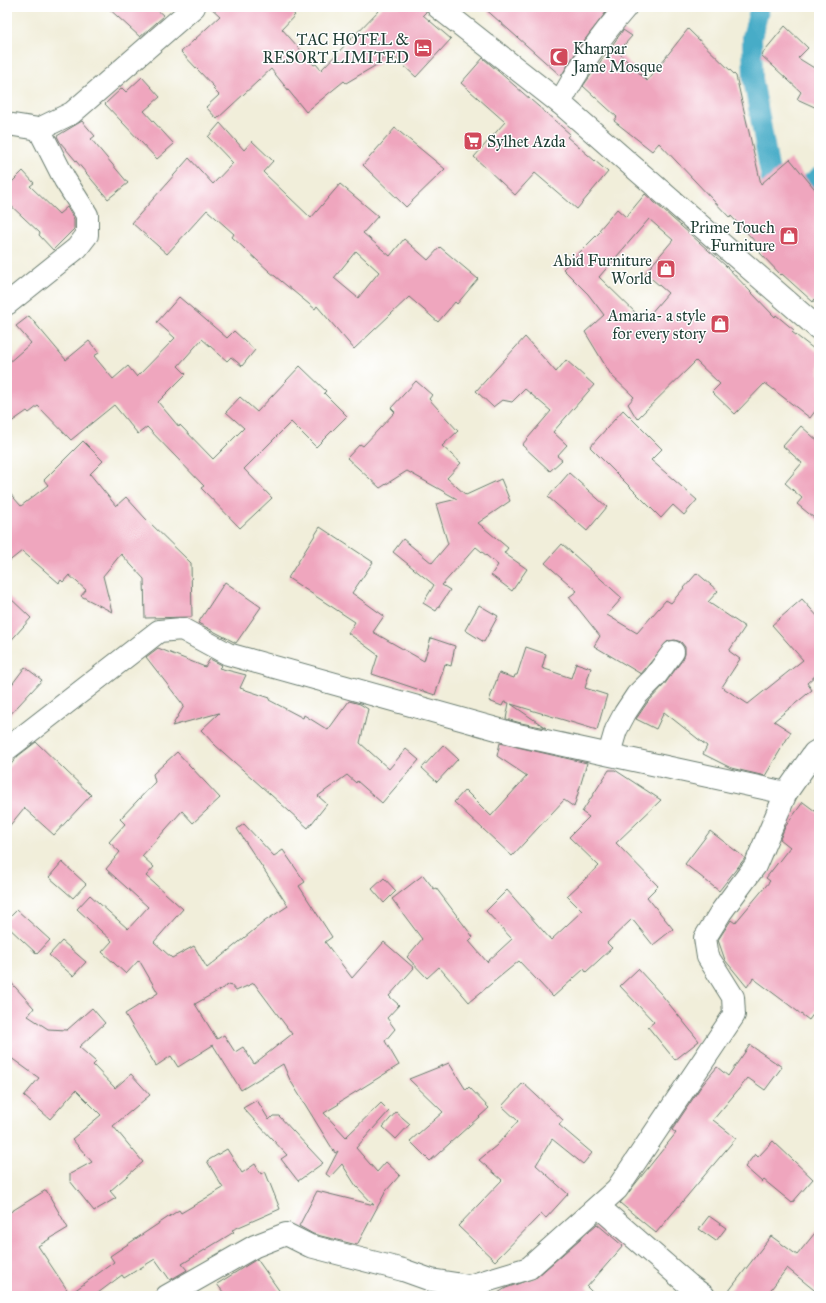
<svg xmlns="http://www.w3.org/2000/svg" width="826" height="1303" font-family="'IM FELL Great Primer',serif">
<rect width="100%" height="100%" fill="#fff"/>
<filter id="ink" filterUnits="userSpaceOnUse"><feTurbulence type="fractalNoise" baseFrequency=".025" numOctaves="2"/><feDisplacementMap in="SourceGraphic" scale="8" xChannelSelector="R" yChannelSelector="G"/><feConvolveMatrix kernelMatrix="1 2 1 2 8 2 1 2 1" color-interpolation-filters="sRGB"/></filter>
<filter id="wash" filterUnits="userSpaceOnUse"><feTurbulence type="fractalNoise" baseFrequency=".012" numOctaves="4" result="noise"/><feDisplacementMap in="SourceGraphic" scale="16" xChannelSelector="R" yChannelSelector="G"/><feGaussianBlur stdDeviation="0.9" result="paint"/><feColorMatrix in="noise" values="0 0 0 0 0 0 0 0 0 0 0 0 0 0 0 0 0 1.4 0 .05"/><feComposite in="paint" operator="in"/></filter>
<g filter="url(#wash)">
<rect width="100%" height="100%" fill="#f1eeda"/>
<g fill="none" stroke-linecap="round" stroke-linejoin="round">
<path stroke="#47acc7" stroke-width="20" d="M760 7 752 37 753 79 771 179 786 202 819 177"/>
</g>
<g id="blocks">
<g fill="#efa6be" fill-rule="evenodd">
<path d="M107 7H154L164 16 140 37Z"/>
<path d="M210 7H286L295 15 282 29 314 65 316 64 321 70 382 7H426V12L423 15 451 39 416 77 389 52 378 64 346 83 344 81 306 112 271 69 217 119 206 107 219 95 213 89 215 88 181 52 220 16Z"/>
<path d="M483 7H610L580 46 561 76Z"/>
<path d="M785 26 808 48 798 58 819 71V109L797 99 801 92 761 55Z"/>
<path d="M688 29 736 76 761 184 790 159 819 194V292L813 302 782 274 781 275 760 253 762 249 731 216 730 218 659 143 652 151 614 121 617 117 583 86 623 30 632 36 618 52 647 81Z"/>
<path d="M483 58 570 134 567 137 608 172 577 209 535 173 515 195 474 157 505 122 461 83Z"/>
<path d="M142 77 160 97 144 111 174 144 157 159 105 104 122 88 126 92Z"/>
<path d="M82 121 95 136 91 139 128 183 108 199 60 142 57 136Z"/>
<path d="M220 123 244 150 252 141 273 161 263 172 311 218 340 184 378 216 363 233 390 256 404 239 428 260 440 247 478 279 457 304 455 302 438 322 409 297 354 349 317 306 315 309 270 272 232 237 234 234 207 210 167 254 132 223 189 158 213 184 233 163 208 137ZM356 251 379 272 358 298 334 278Z"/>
<path d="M395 128 445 169 406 207 363 165Z"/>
<path d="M23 171 34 183 30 186 59 214 67 207 74 219V229L53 250 39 235 40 233 7 202V187Z"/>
<path d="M645 194 726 266 775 317 776 315 794 330 792 332 819 353V406L810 418 765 383 735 414 712 392 720 384 696 361 637 419 628 404 634 397 611 375 585 332 604 315 588 294 563 269 601 231 599 230 617 209 626 217ZM649 219 673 240 645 273 668 293 644 321 599 277Z"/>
<path d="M179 297 227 338 234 331 255 350 242 366 231 357 227 361 202 339 178 366 186 374 158 402 179 427 180 425 213 459 244 428 226 412 240 397 257 412 300 366 326 391 324 393 347 416 316 447 291 422 244 469 272 498 240 528 201 488 204 486 147 427 138 434 114 405 71 440 38 406 29 413 27 411 7 425V364L31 343 16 326 29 316 66 360 89 341 99 353 94 356 113 379 128 366 137 377 175 338 157 322Z"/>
<path d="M525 337 556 372 566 360 594 385 553 432 567 445 557 456 562 460 550 471 522 445 551 411 525 389 512 402 502 400 493 407 476 391Z"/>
<path d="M416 381 432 395 429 399 458 431 442 446 461 463 447 478 466 495 501 479 510 501 478 523 508 548 504 553 527 569 512 591 491 575 498 565 476 547 442 585 450 590 436 611 423 603 434 585 393 552 403 539 432 563 448 544 436 504 457 499 407 471 380 488 347 458 360 444 363 446 395 412 391 408Z"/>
<path d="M623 410 662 449 651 460 697 500 684 515 673 505 661 518 590 447Z"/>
<path d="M801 426 819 442V522L797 504 802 498 785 483 802 463 783 446Z"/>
<path d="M83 441 103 461 90 474 116 506 126 497 145 518 191 563 192 617 145 618 144 579 121 554 103 576 112 612 81 596 86 590 69 575 63 582 61 580 59 583 22 551 7 563V490L21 506 48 485 44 480Z"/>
<path d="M569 473 607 507 587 531 548 497Z"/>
<path d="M320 527 373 562 352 593 384 616 373 632 424 661 431 638 455 646 451 666 445 664 435 695 372 674 378 655 348 633 355 622 288 578Z"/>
<path d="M562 544 622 598 607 615 637 633 666 600 671 603 697 573 718 591 708 602 745 627 729 651 740 659 722 687 748 704 803 660 772 625 802 599 819 618V678L816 675 807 683 812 690 774 721 791 732 765 776 731 768 703 754 707 746 664 712 656 729 636 719 647 703 664 685 683 659 685 654V647L681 642 675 640 668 641 641 674 594 646 600 636 569 597 577 591 545 563Z"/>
<path d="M225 582 261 607 236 643 198 623Z"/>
<path d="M7 595 31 618 7 645Z"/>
<path d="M479 605 498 616 484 642 465 630Z"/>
<path d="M526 647 546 654 542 668 571 678 576 663 591 668 585 688 607 695 597 730 511 704 546 728 521 723 506 719 509 703 504 702 502 706 489 701 499 673 514 678 515 675H517Z"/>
<path d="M158 648 205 667 210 659 222 665 219 668 246 675 240 688 270 698 269 700 303 718 304 715 328 730 349 701 360 704 368 709 360 743 389 769 406 749 419 760 382 803 357 781 356 783 347 775 318 796 327 804 308 828 215 745 201 730 219 713 172 726 184 706 146 657Z"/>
<path d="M25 667 42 680 7 718V691Z"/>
<path d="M36 742 91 795 54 835 24 808 7 829V769L18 756Z"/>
<path d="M500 743 587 763 574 807 564 800 512 856 454 802 465 790 491 816 527 776 497 756Z"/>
<path d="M443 745 458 759 437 782 422 768Z"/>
<path d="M177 752 220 798 193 823 182 811 142 856 154 867 146 876 183 909 154 942 172 958 194 946 207 968 265 921 288 906 237 829 244 824 274 856 283 850 305 882 299 886 332 937 325 942 352 978 384 942 414 968 389 996 399 1005 387 1018 395 1029 385 1041 399 1065 338 1103 339 1104 324 1113 346 1137 381 1103 389 1111 356 1148 377 1172 386 1162 400 1175 386 1191 357 1245 313 1234 299 1226 317 1191 374 1205 356 1186 342 1164 330 1177 326 1174 338 1151 335 1153 290 1080 283 1064 241 1090 213 1045 178 1067 171 1056 156 1066 125 1014 158 993 139 960 126 974 102 952 112 941 77 909 90 895 128 929 148 907 106 869 120 852 109 842 125 824 120 819 155 782 153 774ZM254 983 292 1034 254 1064 243 1047 235 1052 224 1035 217 1039 195 1004 230 984 236 991Z"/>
<path d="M609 770H615L661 800 616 843 658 886 647 897 673 929 653 945 632 919 607 943 612 948 586 972 584 969 553 997 519 961 469 1002 439 967 427 978 407 957 422 939 392 899 423 875 434 889 436 888 473 937 469 941 487 962 512 939 486 911 507 890 551 940 582 911 567 896 599 866 569 837 589 817 582 812Z"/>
<path d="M803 802 819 814V1006L809 1020 753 978 747 987 725 960 718 940 731 920 735 923 770 881 766 878 790 847 780 839 785 827Z"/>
<path d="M710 831 745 858 719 891 685 864Z"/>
<path d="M62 862 86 884 73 898 49 877Z"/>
<path d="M384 878 396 891 384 903 372 889Z"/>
<path d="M17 910 50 940 37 954 7 926V920Z"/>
<path d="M62 941 86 962 73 976 49 955Z"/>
<path d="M638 969 661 994 699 1041 675 1060 648 1027 654 1022 620 986Z"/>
<path d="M7 978 34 1008 28 1016 48 1029 67 1030 92 1008 105 1023 79 1047 96 1062 93 1065 115 1088 131 1074 150 1095 113 1126 143 1162 110 1191 116 1198 94 1211 70 1181V1174L92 1162 72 1139 101 1115 76 1090 50 1119 24 1096 39 1078 7 1055Z"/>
<path d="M750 1045 782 1067 765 1090 748 1078 713 1120 736 1138 656 1233 620 1203 676 1133 672 1130 700 1088 717 1067 728 1076Z"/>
<path d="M449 1063 466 1090 469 1087 489 1108 430 1161 410 1141 443 1112 409 1079Z"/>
<path d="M523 1083 563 1120 559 1125 592 1153 583 1164 552 1139 536 1165 568 1194 546 1218 541 1214 495 1261 458 1226 502 1180 479 1160 497 1145 518 1121 502 1106Z"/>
<path d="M257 1100 269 1120 273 1116H279L323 1163 298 1181 281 1159 287 1155 243 1108Z"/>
<path d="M396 1112 410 1124 396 1139 383 1127Z"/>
<path d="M773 1141 813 1179 792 1203 764 1180 762 1182 745 1167 755 1154 758 1157Z"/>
<path d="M227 1149 242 1173 255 1164 261 1174 265 1171 280 1209 232 1230 234 1232 182 1264 187 1270 170 1280 155 1259 124 1278 122 1275 94 1296H7V1214L46 1190 68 1228 38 1246 70 1294 114 1262 110 1256 179 1210 181 1213 223 1188 207 1161Z"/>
<path d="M709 1216 726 1228 716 1241 699 1229Z"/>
<path d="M597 1224 623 1246 587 1287 596 1296H493L506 1288 537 1277Z"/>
<path d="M819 1228V1294L787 1268 766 1296H725L771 1236 797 1255Z"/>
<path d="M257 1259 283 1296H226L217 1284Z"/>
</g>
</g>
</g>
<g filter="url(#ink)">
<use href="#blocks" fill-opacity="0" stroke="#687b6e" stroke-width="1"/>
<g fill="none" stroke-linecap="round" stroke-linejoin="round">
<defs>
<g id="street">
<path d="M560 103C578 68 600 37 626 7"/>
<path d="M7 124 39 129 72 113 194 7"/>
<path d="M7 304 77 248 87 235V215L65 180 39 129"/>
<path d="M7 749 159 631 182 629 228 654 518 735 786 793"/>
<path d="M609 754 616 730 625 713 637 695 654 678 673 652"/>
<path d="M599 1207 689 1285 704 1296"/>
<path d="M167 1296 255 1246 286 1234 310 1246 403 1270 431 1280 469 1286 529 1268 617 1189 734 1015 733 997 708 957 705 938 721 912 755 866 786 793 814 753 819 750"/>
</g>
<path id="highway" d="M438 7 560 103 819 329"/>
</defs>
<use href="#street" stroke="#687b6e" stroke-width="24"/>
<use href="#highway" stroke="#687b6e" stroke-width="24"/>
<use href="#street" stroke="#fff" stroke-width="22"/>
<use href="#highway" stroke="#fff" stroke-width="22"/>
</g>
</g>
<defs>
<symbol id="hotel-square" viewBox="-11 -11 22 22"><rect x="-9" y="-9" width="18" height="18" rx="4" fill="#d1495b" stroke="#fff"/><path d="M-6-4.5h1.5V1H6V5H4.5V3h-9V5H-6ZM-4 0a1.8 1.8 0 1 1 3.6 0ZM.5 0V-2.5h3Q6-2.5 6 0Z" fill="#fff"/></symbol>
<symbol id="mosque-square" viewBox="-11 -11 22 22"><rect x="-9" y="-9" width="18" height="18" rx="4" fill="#d1495b" stroke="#fff"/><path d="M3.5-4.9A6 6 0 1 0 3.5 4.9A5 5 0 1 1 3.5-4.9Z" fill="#fff"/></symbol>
<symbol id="supermarket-square" viewBox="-11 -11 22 22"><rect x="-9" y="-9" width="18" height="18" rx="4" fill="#d1495b" stroke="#fff"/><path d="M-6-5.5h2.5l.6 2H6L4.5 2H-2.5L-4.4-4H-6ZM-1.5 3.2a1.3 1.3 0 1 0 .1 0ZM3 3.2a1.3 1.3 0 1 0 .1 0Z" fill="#fff"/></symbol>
<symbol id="shop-square" viewBox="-11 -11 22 22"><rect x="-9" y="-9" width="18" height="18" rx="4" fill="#d1495b" stroke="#fff"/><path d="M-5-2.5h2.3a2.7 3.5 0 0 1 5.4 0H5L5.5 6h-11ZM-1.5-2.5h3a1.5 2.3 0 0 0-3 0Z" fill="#fff"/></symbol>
</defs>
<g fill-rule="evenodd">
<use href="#hotel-square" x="412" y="37" width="22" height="22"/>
<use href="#mosque-square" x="548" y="46" width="22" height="22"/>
<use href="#supermarket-square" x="462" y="130" width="22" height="22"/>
<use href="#shop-square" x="778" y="225" width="22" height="22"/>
<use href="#shop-square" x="655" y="258" width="22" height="22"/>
<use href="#shop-square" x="709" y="313" width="22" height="22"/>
</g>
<g text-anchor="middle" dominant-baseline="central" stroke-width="3" stroke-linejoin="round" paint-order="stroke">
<g font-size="16" fill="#1f3d34" stroke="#fff" text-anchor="end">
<text x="409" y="39">TAC HOTEL &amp;<tspan x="409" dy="18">RESORT LIMITED</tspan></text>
<text x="573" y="48" text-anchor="start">Kharpar<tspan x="573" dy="18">Jame Mosque</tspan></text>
<text x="487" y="141" text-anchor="start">Sylhet Azda</text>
<text x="775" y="227">Prime Touch<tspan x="775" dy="18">Furniture</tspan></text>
<text x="652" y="260">Abid Furniture<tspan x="652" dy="18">World</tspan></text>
<text x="706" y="315">Amaria- a style<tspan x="706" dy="18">for every story</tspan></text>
</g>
</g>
<rect width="826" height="1303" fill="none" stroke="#fff" stroke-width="24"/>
</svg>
